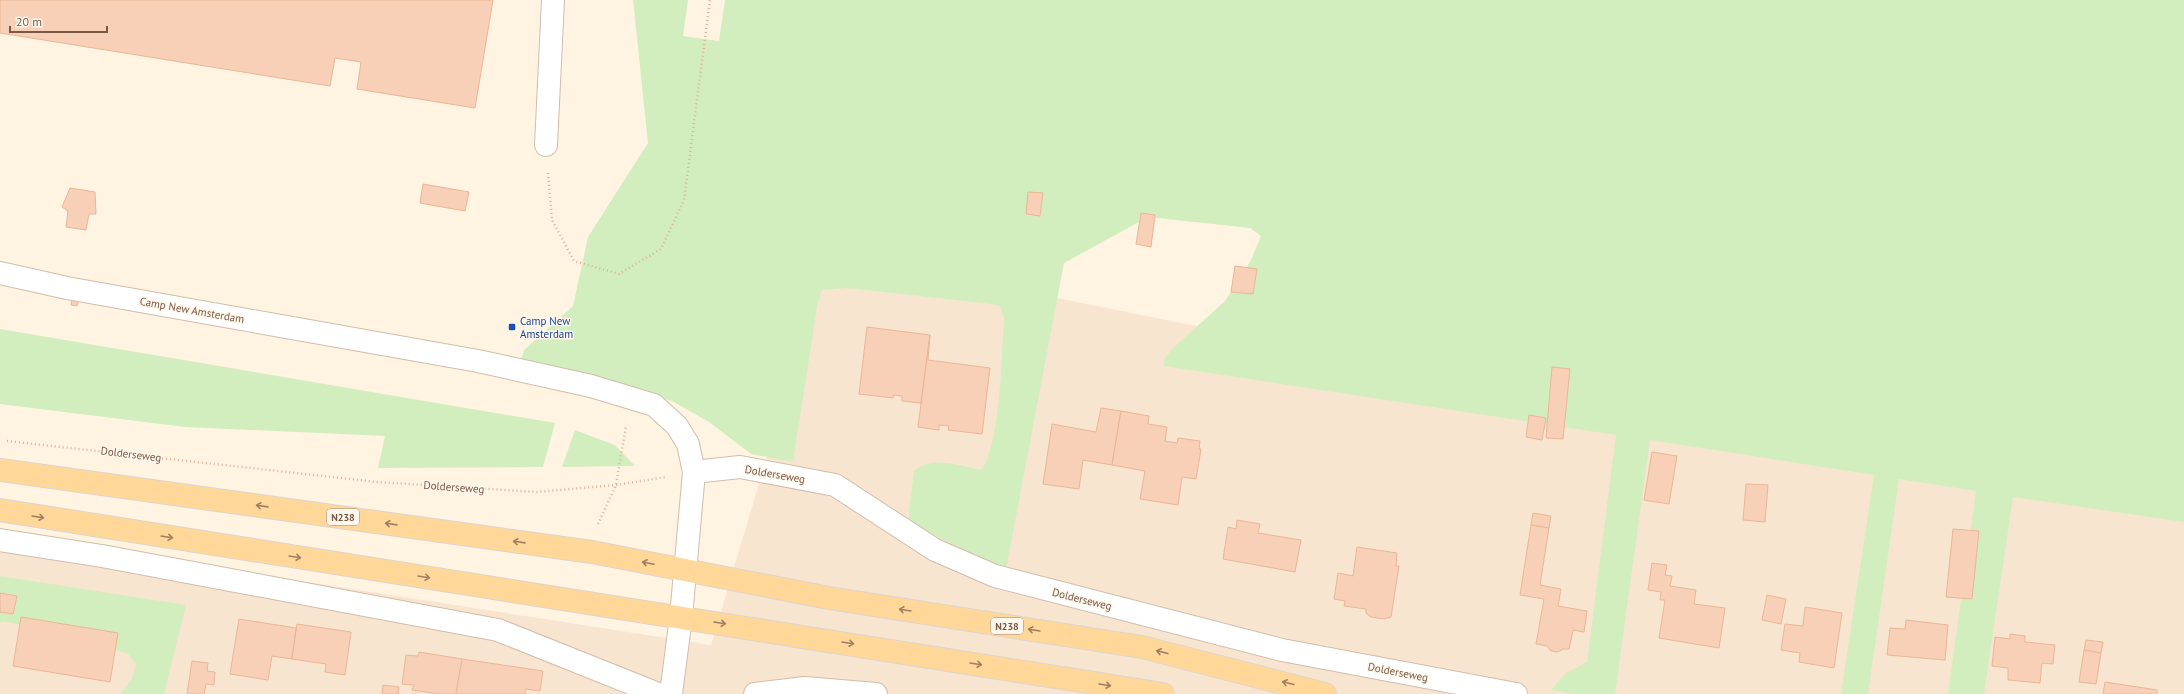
<svg xmlns="http://www.w3.org/2000/svg" width="2184" height="694" font-family="'PT Sans',sans-serif">
<rect width="100%" height="100%" fill="#fff3e2"/>
<path fill="#f7e5d0" d="M828 252 1599 407 2184 468V694H0V534L711 645Z"/>
<g fill="#d2eebf">
<path d="M633 0H688L683 36 719 41 725 0H2184V522L2013 497 1984 694H1948L1976 491 1899 479 1868 694H1841L1874 475 1650 440 1615 694H1574L1551 690 1566 673 1587 662 1616 435 1164 366V360L1172 349 1225 301 1250 262 1261 236 1250 228 1148 217 1064 263 1006 569 964 551 908 521 914 471C932 455 960 466 982 470 1001 438 1001 359 1004 319L1000 306 984 303 847 288 822 290 817 307 793 462 751 454 709 422 672 401 624 386 520 363 524 350 573 306 588 237 648 143Z"/>
<path d="M0 329 555 423 543 467 378 468 385 436 185 427 0 404Z"/>
<path d="M575 430 615 445 635 466 562 467Z"/>
<path d="M0 576 186 605 164 694H120L132 679 136 664 128 654 94 641 3 621 0 623Z"/>
</g>
<g fill="#f7d0b7" stroke="#ebb696">
<path d="M0 0H493L475 108 357 89 361 62 335 58 330 86 0 33Z"/>
<path d="M423 184 469 192 465 211 420 203Z"/>
<path d="M70 188 95 192 96 214H89L86 230 66 227 68 211 62 207Z"/>
<path d="M1028 192 1043 193 1040 216 1026 214Z"/>
<path d="M1141 213 1155 215 1151 247 1136 244Z"/>
<path d="M1235 266 1257 269 1253 294 1231 292Z"/>
<path d="M72 299 79 300 77 306 71 305Z"/>
<path d="M867 327 930 335 921 403 902 401V396L894 395 893 398 859 394Z"/>
<path d="M930 335 928 360 990 368 982 434 948 430 949 426 939 425V430L918 427Z"/>
<path d="M1552 367 1570 369 1563 439 1546 438Z"/>
<path d="M1101 408 1121 411 1112 465 1083 460 1079 489 1043 484 1052 424 1096 432Z"/>
<path d="M1121 411 1149 416 1148 424 1167 427 1165 441 1177 443 1178 438 1200 441 1199 449H1201L1196 479 1182 477 1178 505 1140 499 1145 471 1112 465Z"/>
<path d="M1529 415 1546 418 1542 440 1526 437Z"/>
<path d="M1652 452 1677 456 1669 504 1644 500Z"/>
<path d="M1746 484 1768 485 1765 522 1743 520Z"/>
<path d="M1533 513 1551 516 1549 528 1531 525Z"/>
<path d="M1237 520 1260 524 1258 533 1301 540 1295 572 1223 559 1228 527 1236 529Z"/>
<path d="M1531 525 1549 528 1540 585 1561 589 1558 606 1587 611 1584 632 1573 630 1569 649H1563L1558 652 1551 651 1547 646 1536 644 1544 599 1520 595Z"/>
<path d="M1953 529 1979 531 1972 599 1946 597Z"/>
<path d="M1357 547 1397 553 1396 566H1399L1391 617 1384 619 1371 617 1366 613V609L1344 606 1345 601 1334 599 1338 573 1353 576Z"/>
<path d="M1652 563 1667 565 1665 575 1672 576 1670 586 1696 590 1694 604 1725 608 1719 648 1659 638 1665 600H1660L1661 592 1648 590Z"/>
<path d="M0 593 17 596 13 614 0 612Z"/>
<path d="M1767 595 1786 599 1781 624 1762 620Z"/>
<path d="M1805 607 1842 613 1834 668 1799 662 1800 653 1781 650 1785 624 1803 626Z"/>
<path d="M21 617 118 633 110 682 13 666Z"/>
<path d="M239 619 296 628 292 659 272 656 268 680 230 674Z"/>
<path d="M1906 620 1948 625 1945 660 1887 655 1890 628 1905 629Z"/>
<path d="M297 624 351 632 345 675 325 672 326 664 292 659Z"/>
<path d="M2010 634 2025 636V642L2055 645 2053 664 2042 663 2040 683 2008 680V668L1992 666 1995 637 2010 639Z"/>
<path d="M2086 640 2103 642 2101 653 2084 650Z"/>
<path d="M2084 650 2101 653 2096 684 2079 682Z"/>
<path d="M419 652 462 659 456 694H439L412 690 414 685 402 684 406 655 418 656Z"/>
<path d="M462 659 543 671 540 691 526 689 525 694H456Z"/>
<path d="M192 661 208 663 207 671 215 672 214 685 206 684 204 694H187Z"/>
<path d="M2105 682 2157 690V694H2103Z"/>
<path d="M383 685 399 687 398 694H382Z"/>
</g>
<g fill="none" stroke-linecap="round" stroke-linejoin="round">
<defs>
<g id="minor">
<path d="M546 145 553 0"/>
<path d="M0 273 67 288 478 361 591 386 654 405 677 426 688 444 694 472 681 617 671 694"/>
<path d="M694 472 740 467 835 485 935 550 995 576 1282 650 1516 694"/>
<path d="M0 540 102 556 498 630 658 694"/>
<path d="M755 694 805 688 876 694"/>
</g>
<g id="major">
<path d="M0 470 592 552 829 598 1142 647 1325 694"/>
<path d="M0 510 1163 694"/>
</g>
</defs>
<use href="#minor" stroke="#d3bcaa" stroke-width="24"/>
<use href="#major" stroke="#dcd4cf" stroke-width="24"/>
<g stroke="#dcb39a" stroke-width="2.5" stroke-dasharray="1 3" stroke-linecap="butt">
<path d="M548 173 552 220 574 261 619 274 661 249 684 200 710 0"/>
<path d="M7 441 377 482 537 492 616 485 666 477"/>
<path d="M598 524 616 485 626 426"/>
</g>
<use href="#minor" stroke="#fff" stroke-width="22"/>
<use href="#major" stroke="#ffd899" stroke-width="22"/>
</g>
<defs><path id="oneway-shaft" d="M-6 0H5M1.5-3L5.5 0L1.5 3" fill="none" stroke-width="1.6" stroke-linecap="round" stroke-linejoin="round"/></defs>
<g stroke="#a17e5f">
<use href="#oneway-shaft" transform="translate(262 506) rotate(-172)"/>
<use href="#oneway-shaft" transform="translate(38 517) rotate(9)"/>
<use href="#oneway-shaft" transform="translate(391 524) rotate(-172)"/>
<use href="#oneway-shaft" transform="translate(167 537) rotate(9)"/>
<use href="#oneway-shaft" transform="translate(519 542) rotate(-172)"/>
<use href="#oneway-shaft" transform="translate(295 557) rotate(9)"/>
<use href="#oneway-shaft" transform="translate(648 563) rotate(-168)"/>
<use href="#oneway-shaft" transform="translate(424 577) rotate(9)"/>
<use href="#oneway-shaft" transform="translate(905 610) rotate(-171)"/>
<use href="#oneway-shaft" transform="translate(720 623) rotate(9)"/>
<use href="#oneway-shaft" transform="translate(1034 630) rotate(-171)"/>
<use href="#oneway-shaft" transform="translate(848 643) rotate(9)"/>
<use href="#oneway-shaft" transform="translate(1162 652) rotate(-166)"/>
<use href="#oneway-shaft" transform="translate(976 664) rotate(9)"/>
<use href="#oneway-shaft" transform="translate(1288 683) rotate(-166)"/>
<use href="#oneway-shaft" transform="translate(1105 685) rotate(9)"/>
</g>
<rect fill="#1a4fb4" stroke="#fff7eb" stroke-width="1.5" x="508" y="323" width="8" height="8" rx="2"/>
<g text-anchor="middle" dominant-baseline="central" stroke-width="3" stroke-linejoin="round" paint-order="stroke">
<g fill="#fff7eb" stroke="#a18878" stroke-width="1">
<rect x="327" y="509" width="32" height="16" rx="3"/>
<rect x="991" y="618" width="32" height="16" rx="3"/>
</g>
<g font-size="10" font-weight="bold" fill="#795846">
<text x="343" y="517">N238</text>
<text x="1007" y="626">N238</text>
</g>
<g font-size="11" fill="#795846" stroke="#fff7eb">
<text transform="translate(192 310) rotate(10)">Camp New Amsterdam</text>
<text transform="translate(131 454) rotate(7)">Dolderseweg</text>
<text transform="translate(775 474) rotate(10)">Dolderseweg</text>
<text transform="translate(454 487) rotate(4)">Dolderseweg</text>
<text transform="translate(1082 599) rotate(14)">Dolderseweg</text>
<text transform="translate(1398 672) rotate(11)">Dolderseweg</text>
</g>
<g font-size="11" fill="#164399" stroke="#fff7eb" text-anchor="start">
<text x="520" y="321">Camp New<tspan x="520" dy="13">Amsterdam</tspan></text>
</g>
</g>
<path d="M10 26v6h97v-6" fill="none" stroke="#795846" stroke-width="2"/>
<text x="16" y="26" font-size="12" fill="#795846" stroke="#fff7eb" stroke-width="3" paint-order="stroke">20 m</text>
</svg>
